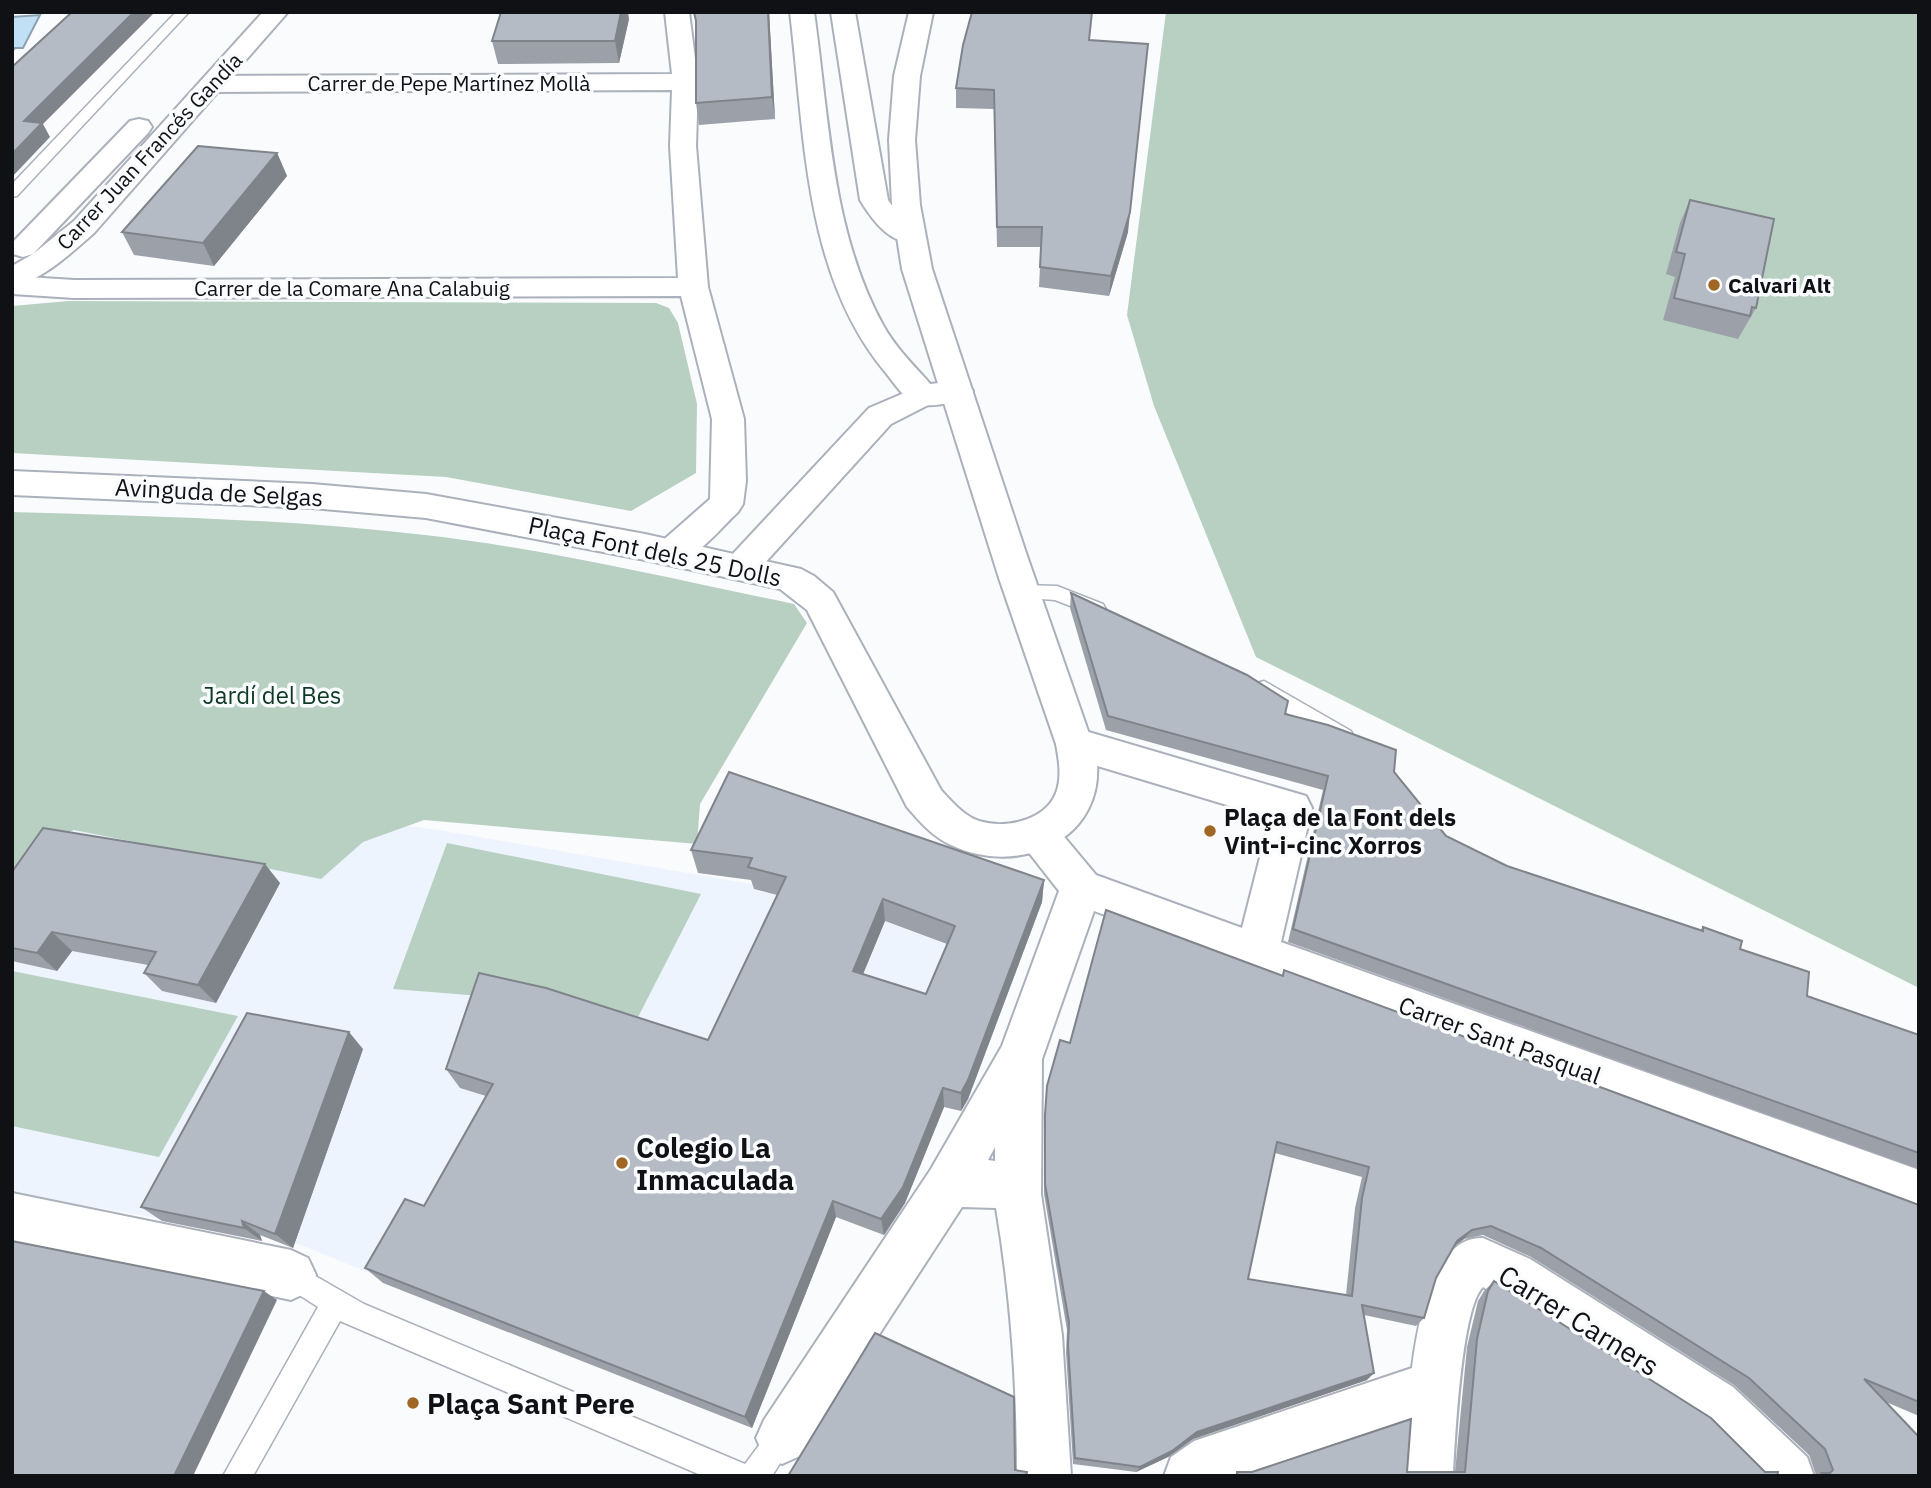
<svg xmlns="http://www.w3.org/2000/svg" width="1931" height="1488" font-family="'IBM Plex Sans',sans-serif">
<rect width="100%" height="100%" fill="#fafbfd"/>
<path fill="#edf4fe" d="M68 817 348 818 439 830 808 894 1017 969 964 1112 943 1107 891 1238 836 1217 752 1428 291 1241 12 1193V898Z"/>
<g fill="#b8d0c2">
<path d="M1166 12H1919V988L1256 657 1154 406 1127 315Z"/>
<path d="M69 301 656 303 669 308 678 323 697 404 696 473 631 511 446 477 12 453V306Z"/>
<path d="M12 512C150 516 288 519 425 535 549 549 672 579 794 604L807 623 700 804 697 844 424 820 363 842 321 879 74 830 43 842 12 885Z"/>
<path d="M447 843 701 894 634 1025 481 996 393 989Z"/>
<path d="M12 971 238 1016 159 1157 12 1126Z"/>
</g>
<path fill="#c1e0f6" stroke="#8ca2b2" stroke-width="2" d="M40 15 23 48H15L12 52V17Z"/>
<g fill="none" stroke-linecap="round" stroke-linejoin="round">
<defs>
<g id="service">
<path d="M176 12H189L17 196 12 197V184Z"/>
<path d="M1021 585 1057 586 1103 604 1106 609 1103 614 1096 616 1055 600 1014 597 1011 592 1014 587Z"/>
<path d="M1264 681 1351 731 1354 737 1351 743 1344 745 1337 743 1257 695 1254 689 1257 683Z"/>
<path d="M291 1262 364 1304 745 1464 772 1428 782 1424 792 1428 796 1438 772 1476H703L340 1321 253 1476H223L318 1307 282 1284 278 1275 282 1266Z"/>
</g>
<g id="minor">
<path d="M665 12H689L698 82 696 146 708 287 744 419 746 481 743 504 738 512C717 531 690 570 660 561L655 552 660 543 710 499 712 419 681 296 74 298 12 294V276L74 280 678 278 670 146 672 90 213 92 204 89 200 84 204 79 213 76 672 74Z"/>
<path d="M831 12H855L888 200C897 215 915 221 924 235L920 241C892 248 873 221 860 200Z"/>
<path d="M923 385 934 388 939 395 934 402 891 424 753 576 741 580 729 576 724 567 729 558 869 408Z"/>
<path d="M1075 728 1306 796 1312 808 1281 942 1919 1170V1218L1094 911 1042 1059 1041 1194 1062 1335 1071 1476H1017C1017 1386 1011 1297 996 1208L962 1207 800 1456 782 1464 764 1456 756 1438 764 1420 931 1169 1002 1046 1059 891 1023 845 1017 833 1023 821 1037 816 1051 821 1096 875 1242 928 1270 818 1061 755 1056 744 1061 733ZM995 1147V1161L988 1160Z"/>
<path d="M12 1193 291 1250 308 1258 316 1275 308 1292 291 1300 12 1241Z"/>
<path d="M1483 1238 1530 1259 1733 1387 1807 1457 1814 1476H1750L1697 1423 1483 1287C1461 1308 1455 1441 1453 1476H1400L1405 1422 1245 1476H1164L1171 1457 1194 1441 1412 1368C1417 1329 1431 1236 1483 1238Z"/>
</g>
<path id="tertiary" d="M790 12H814C829 116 831 231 883 325 894 345 911 363 926 379L930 384 957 381 968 384 973 391 968 398C953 402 930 409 916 403 904 399 894 383 886 373 803 274 805 134 790 12Z"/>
<g id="secondary">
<path d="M263 12H288L94 233C70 254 44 279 12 287V266L33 254 23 257 13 254V242L130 121 139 119 148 121 152 127 148 133 33 254 74 221Z"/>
<path d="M909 12H933L920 76 915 140 920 205 932 269 1026 553 1096 754C1109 839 1020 878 951 845 933 837 920 822 907 807L807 610 780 589 645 560 426 518 312 508 12 495V471L312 484 426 494 645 534 801 569 814 576 833 592 941 790C951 801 964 816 979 821 1005 829 1045 821 1056 793 1062 778 1059 760 1056 744L999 578 902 269 892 205 889 140 894 76Z"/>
</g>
</defs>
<use href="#service" stroke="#abb1bb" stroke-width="3"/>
<use href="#minor" stroke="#abb1bb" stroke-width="4"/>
<use href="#tertiary" stroke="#abb1bb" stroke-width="4"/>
<use href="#secondary" stroke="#abb1bb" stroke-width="4"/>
<use href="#service" fill="#fff" fill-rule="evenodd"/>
<use href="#minor" fill="#fff" fill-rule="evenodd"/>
<use href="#tertiary" fill="#fff" fill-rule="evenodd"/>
<use href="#secondary" fill="#fff" fill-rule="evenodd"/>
</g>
<g fill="#9ca1a9" fill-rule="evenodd">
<path d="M694 12H769L775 119 699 125 696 103V21Z"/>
<path d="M629 19 619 63 498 64 492 41Z"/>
<path d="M1090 40 1128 232 1109 296 1039 287 1041 247H997L994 109 956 108V88Z"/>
<path d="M277 153 287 176 214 266 134 255 122 232Z"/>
<path d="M1690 200 1756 308 1738 339 1663 320 1675 277 1666 274 1680 223Z"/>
<path d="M1071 593 1285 714 1394 772 1446 836 1507 866 1700 930 1703 927 1740 949 1807 996 1919 1035V1169L1288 942 1323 790 1106 730 1070 608Z"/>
<path d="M691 850 1044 880 1042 902 968 1099 961 1111 944 1107 905 1203 884 1235 836 1217 752 1428 383 1283 365 1268 424 1206 486 1096 460 1088 446 1069 708 1040 777 895 754 889 751 880 698 873ZM885 921 947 944 926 994 863 974Z"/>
<path d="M12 872 280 883 216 1003 162 991 144 973 148 965 72 951 57 971 12 961Z"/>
<path d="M1284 970 1919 1205V1416L1886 1402 1919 1476H1814L1816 1475 1809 1455 1734 1385 1531 1257 1483 1235 1464 1239 1454 1246 1436 1278 1424 1318 1416 1326 1364 1315 1367 1380 1193 1439 1168 1457 1136 1472 1073 1464 1066 1352 1067 1330 1044 1194V1126L1047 1086 1070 1043 1282 976ZM1275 1153 1362 1177 1355 1208 1346 1295 1248 1279Z"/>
<path d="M363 1049 293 1248 260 1235 262 1241 162 1221 141 1207Z"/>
<path d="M1494 1281 1765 1472 1777 1476H1234L1237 1472H1455L1467 1347 1478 1301 1484 1291Z"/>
</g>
<g fill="#7f838a">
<path d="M134 12H155L43 124 50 137 12 177V154L24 121Z"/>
<path d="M621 12H628L629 19 619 63 615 41Z"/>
<path d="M768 12H769L775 119 772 97Z"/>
<path d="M1148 44 1128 232 1109 296 1111 276Z"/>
<path d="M277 153 287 176 214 266 203 243Z"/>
<path d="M265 864 280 883 216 1003 198 985Z"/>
<path d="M1044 880 1042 902 968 1099 961 1111V1093Z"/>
<path d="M883 899 885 921 856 991 853 971Z"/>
<path d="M52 932 72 951 57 971 37 953Z"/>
<path d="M349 1032 363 1049 293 1248 275 1234Z"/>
<path d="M943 1088 944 1107 905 1203 884 1235 881 1219Z"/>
<path d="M833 1201 836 1217 752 1428 745 1417Z"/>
<path d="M242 1221 260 1235 262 1241 244 1228Z"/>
<path d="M1472 1230 1464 1239 1449 1250 1457 1241Z"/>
<path d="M264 1291 277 1300 193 1476H174Z"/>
<path d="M1374 1373 1367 1380 1193 1439 1168 1457 1136 1472 1140 1467 1197 1432Z"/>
</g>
<g fill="#b5bbc5" stroke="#7f838a" stroke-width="2" fill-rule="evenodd">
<path d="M72 12H134L24 121 42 123 12 154V67Z"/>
<path d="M501 12H621L615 41H492Z"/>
<path d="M694 12H768L772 97 696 103V21Z"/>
<path d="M972 12H1092L1089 40 1148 44 1130 212 1111 276 1040 267 1042 227H997L994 90 956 88 963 45Z"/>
<path d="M198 146 277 153 203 243 122 232Z"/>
<path d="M1690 200 1774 219 1756 308 1752 307 1750 316 1674 298 1685 254 1676 252Z"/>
<path d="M1071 593 1247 675 1288 701 1285 714 1328 725 1396 750 1394 772 1446 836 1507 866 1703 931V927L1742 941 1740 949 1809 972 1807 996 1919 1035V1153L1293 929 1328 776 1108 716Z"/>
<path d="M729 772 1044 880 968 1080 961 1093 943 1088 903 1187 881 1219 833 1201 745 1417 365 1268 405 1199 424 1206 493 1084 446 1069 479 973 546 988 708 1040 786 877 748 867 752 858 691 850ZM883 899 955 926 926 994 853 971Z"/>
<path d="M43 828 265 864 198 985 144 973 156 952 52 932 37 953 12 948V872Z"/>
<path d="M1106 910 1283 976 1284 970 1919 1205V1402L1864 1379 1919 1437V1476H1825L1822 1473H1830L1833 1470 1825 1449 1749 1378 1541 1248 1491 1226 1472 1230 1457 1241 1436 1278 1424 1318 1362 1305 1374 1373 1197 1432 1172 1451 1140 1467 1075 1458 1068 1345 1069 1322 1045 1184V1115L1047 1086 1060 1040 1070 1043ZM1277 1142 1369 1167 1362 1198 1352 1296 1248 1279Z"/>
<path d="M247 1013 349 1032 275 1234 242 1221 244 1228 141 1207Z"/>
<path d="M12 1241 264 1291 174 1476H12Z"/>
<path d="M1494 1281 1711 1418 1765 1472H1778L1777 1476H1237V1472H1252L1411 1419 1407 1472H1465L1477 1339 1488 1291Z"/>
<path d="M875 1333 1014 1397 1015 1470 1027 1472 1026 1476H788Z"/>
</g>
<g fill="#9f6624" stroke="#fafbfd" stroke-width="2.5">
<circle cx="1714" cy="285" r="7"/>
<circle cx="1210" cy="831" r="7"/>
<circle cx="622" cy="1163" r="7"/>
<circle cx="413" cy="1403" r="7"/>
</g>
<g text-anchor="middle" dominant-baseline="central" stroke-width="7" stroke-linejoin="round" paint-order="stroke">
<g font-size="21" fill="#0f1115" stroke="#fafbfd">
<text x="449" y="83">Carrer de Pepe Martínez Mollà</text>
<text transform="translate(149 151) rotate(-47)">Carrer Juan Francés Gandía</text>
<text x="352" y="288">Carrer de la Comare Ana Calabuig</text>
</g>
<g font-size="21" font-weight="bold" fill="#0f1115" stroke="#fafbfd" text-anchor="start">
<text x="1728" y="285">Calvari Alt</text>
</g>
<g font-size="24" fill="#0f1115" stroke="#fafbfd">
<text transform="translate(219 492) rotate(3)">Avinguda de Selgas</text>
<text transform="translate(655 551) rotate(12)">Plaça Font dels 25 Dolls</text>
<text transform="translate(1500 1040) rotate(20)">Carrer Sant Pasqual</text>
</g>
<g font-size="24" fill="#0f3a26" stroke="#fafbfd">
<text x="272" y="695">Jardí del Bes</text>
</g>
<g font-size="24" font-weight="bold" fill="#0f1115" stroke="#fafbfd" text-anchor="start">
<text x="1224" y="817">Plaça de la Font dels<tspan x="1224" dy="28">Vint-i-cinc Xorros</tspan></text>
</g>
<g font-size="28" font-weight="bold" fill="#0f1115" stroke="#fafbfd" text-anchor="start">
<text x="636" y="1147">Colegio La<tspan x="636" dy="32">Inmaculada</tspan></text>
<text x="427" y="1403">Plaça Sant Pere</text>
</g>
<g font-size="28" fill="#0f1115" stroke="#fafbfd">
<text transform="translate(1579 1320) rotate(32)">Carrer Carners</text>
</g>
</g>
<rect width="1931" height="1488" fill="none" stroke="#0f1115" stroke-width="28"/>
</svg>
